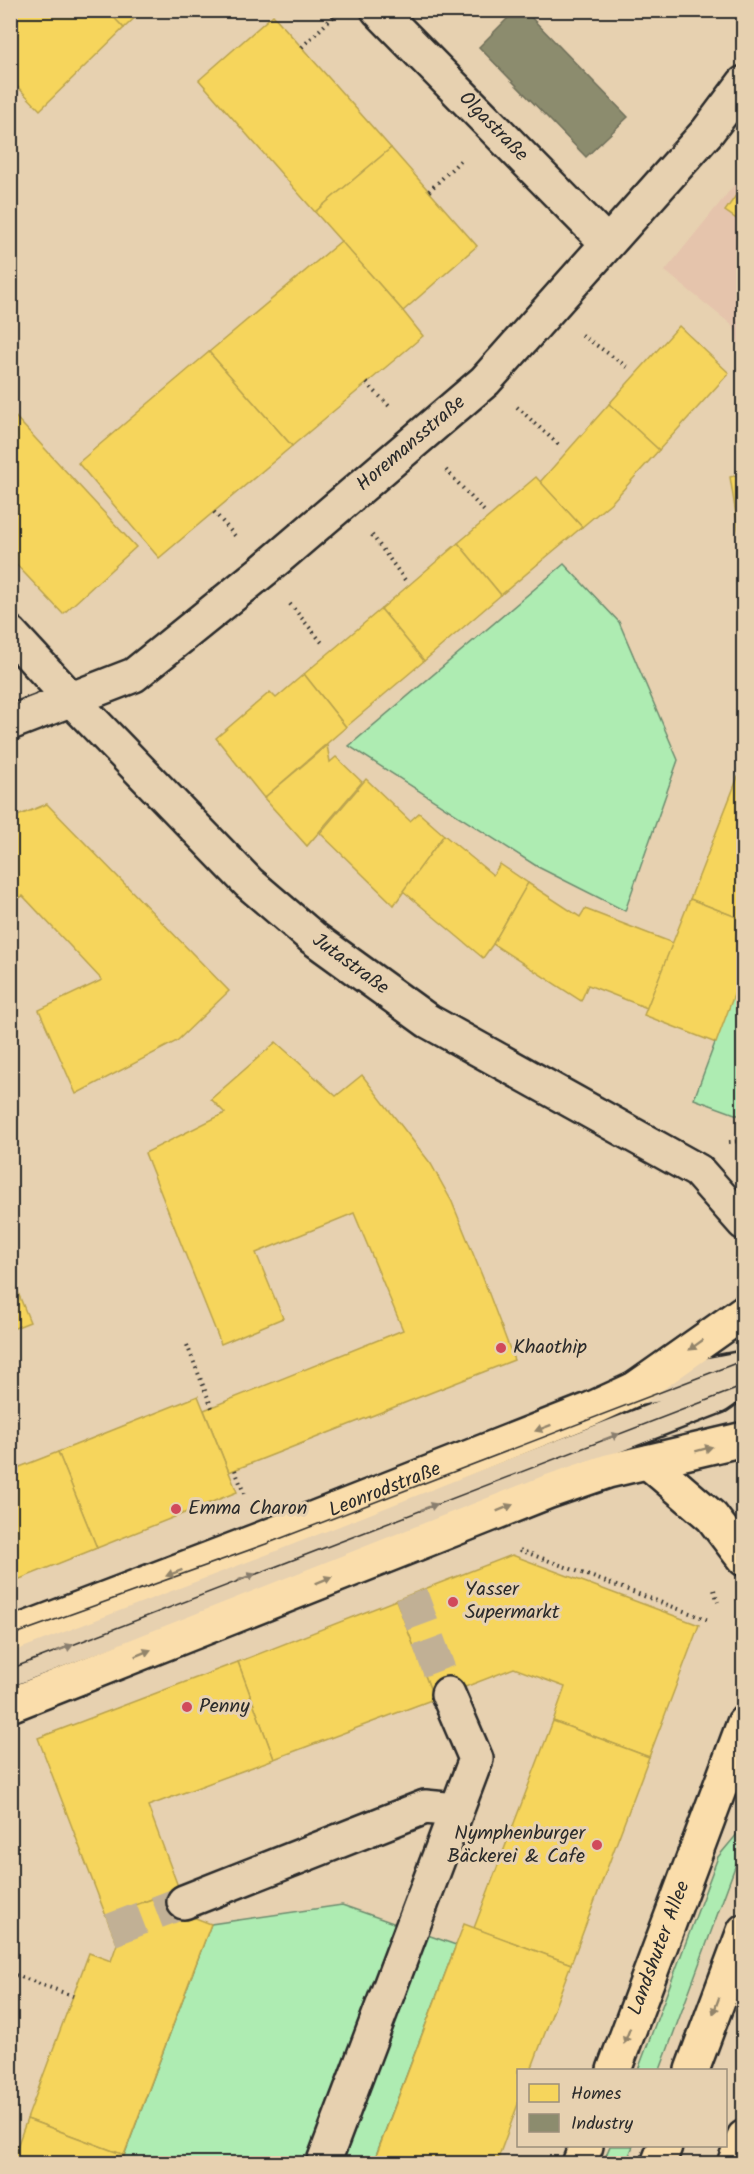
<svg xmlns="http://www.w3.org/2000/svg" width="754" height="2174" font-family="Kalam,sans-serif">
<rect width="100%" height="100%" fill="#e7d1b0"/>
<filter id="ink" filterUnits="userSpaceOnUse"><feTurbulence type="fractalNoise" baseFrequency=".0167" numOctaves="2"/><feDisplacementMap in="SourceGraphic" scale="12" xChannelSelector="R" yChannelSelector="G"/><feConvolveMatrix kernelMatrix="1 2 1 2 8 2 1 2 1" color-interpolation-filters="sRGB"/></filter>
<g filter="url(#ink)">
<path fill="#e5c4ac" d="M743 174V357L733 326 665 271Z"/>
<g fill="#aeecb2" stroke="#6c8c6e" stroke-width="1.5">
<path d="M564 564 619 622 678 760 625 911 538 867 349 746Z"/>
<path d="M743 968V1117L694 1099Z"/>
<path d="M743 1827V1867L736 1864 660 2070H638L718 1857Z"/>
<path d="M342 1905 456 1945 373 2163 121 2164 211 1924Z"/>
<path d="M610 2146H633L626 2163H603Z"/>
</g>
<g fill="#f6d55c" stroke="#b9a24d" stroke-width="1.5">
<path d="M21 10H107L124 28 40 110 10 79V20Z"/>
<path d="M107 10H143L124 28Z"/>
<path d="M273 15 391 148 315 212 199 80Z"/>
<path d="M391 148 477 246 403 311 315 212Z"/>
<path d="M744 184V224L725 211Z"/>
<path d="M341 241 403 311 423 336 292 446 209 352Z"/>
<path d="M679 326 729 373 659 450 609 404Z"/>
<path d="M209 352 292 446 159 558 78 463Z"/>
<path d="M609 404 659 450 613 501 582 527 540 482Z"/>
<path d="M10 411 136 547 63 614 10 558Z"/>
<path d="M744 473V565L730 477Z"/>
<path d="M536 477 582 527 501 595 458 543Z"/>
<path d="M458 543 501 595 424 661 381 609Z"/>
<path d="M381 609 424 661 346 727 304 674Z"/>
<path d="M304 674 346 727 264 798 216 738 270 692 276 698Z"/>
<path d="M327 745 330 762 336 757 362 782 307 846 264 798Z"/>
<path d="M738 777 744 779V920L690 899Z"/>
<path d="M366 779 410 821 419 813 444 835 394 905 320 833Z"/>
<path d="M47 804 229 991 177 1041 76 1094 39 1010 102 980 23 896 10 902V819Z"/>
<path d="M444 835 493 875 500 864 528 883 493 944 483 958 403 891Z"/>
<path d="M528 883 580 917 585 909 673 943 647 1008 588 985 581 1001 493 944Z"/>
<path d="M690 899 744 920V968L716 1043 644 1015Z"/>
<path d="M276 1042 336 1096 362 1075 431 1164 452 1202 483 1278 514 1360 229 1472 204 1410 403 1330 354 1213 256 1253 283 1318 221 1344 145 1153 225 1113 211 1099Z"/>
<path d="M10 1273 30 1322 10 1330Z"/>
<path d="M198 1396 237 1492 97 1548 58 1452Z"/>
<path d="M58 1452 97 1548 10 1583V1466L12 1470Z"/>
<path d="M512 1555 699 1625 649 1757 553 1721 565 1687 514 1668 434 1699 396 1600Z"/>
<path d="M396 1600 434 1699 274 1759 238 1662Z"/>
<path d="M238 1662 274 1759 148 1806 179 1889 106 1916 38 1738Z"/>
<path d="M553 1721 649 1757 571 1964 474 1928Z"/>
<path d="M179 1889 190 1916 211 1924 124 2155 27 2119 89 1953 111 1961 117 1944 106 1916Z"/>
<path d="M464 1924 571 1964 531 2070H518V2104L496 2164H373Z"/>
<path d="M27 2119 124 2155 121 2164H11Z"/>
</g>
<path fill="#8c8c6e" stroke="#6f6f5a" stroke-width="1.5" d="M516 10H524L628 117 586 157 479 47Z"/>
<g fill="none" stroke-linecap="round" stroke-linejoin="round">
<g stroke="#c1b095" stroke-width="33" stroke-dasharray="33 16" stroke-linecap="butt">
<path d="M411 1594 448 1694"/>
<path d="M111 1930 184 1902"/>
</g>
<defs>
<g id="minor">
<path id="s1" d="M378 10 607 243"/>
<path id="s2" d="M10 633 71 699 249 883 312 937 428 1021 698 1171 744 1223"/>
<path id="s3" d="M10 723 134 675 264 570 485 381 708 131 744 83"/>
<path d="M635 1389 744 1368"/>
<path d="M10 1669 718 1396 744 1378"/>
<path d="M184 1902 425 1807 456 1810"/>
<path d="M323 2164 476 1759 448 1694"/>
</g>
<g id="major">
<path d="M648 1462 712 1517 744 1559"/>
<path id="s4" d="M10 1635 264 1538 589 1410 635 1389 744 1312"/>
<path d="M10 1705 547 1492 608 1471 744 1439"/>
<path id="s5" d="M614 2070 744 1723"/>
<path d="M579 2164 586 2146"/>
</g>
<g id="highway">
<path d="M692 2070 744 1931"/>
<path d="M658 2164 665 2146"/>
<path d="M734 2164 744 2137"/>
</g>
</defs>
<use href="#minor" stroke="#2b2b2b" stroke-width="38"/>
<use href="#major" stroke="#2b2b2b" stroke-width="38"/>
<use href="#highway" stroke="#2b2b2b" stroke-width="38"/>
<g stroke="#2b2b2b" stroke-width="4" stroke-dasharray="1.5 4.5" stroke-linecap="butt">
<path d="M302 47 336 14"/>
<path d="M429 191 463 158"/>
<path d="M582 335 630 369"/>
<path d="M367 383 389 406"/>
<path d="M517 407 561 447"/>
<path d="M446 470 484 511"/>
<path d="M214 512 237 538"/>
<path d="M372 535 405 580"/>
<path d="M290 604 324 645"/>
<path d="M729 1142 744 1141"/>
<path d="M187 1345 212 1408"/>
<path d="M235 1470 245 1496"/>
<path d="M520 1550 711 1621"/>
<path d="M714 1590 718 1602"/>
<path d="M10 1973 73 1996"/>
</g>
<use href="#minor" stroke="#e7d1b0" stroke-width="33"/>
<use href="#major" stroke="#faddab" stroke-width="33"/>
<use href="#highway" stroke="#faddab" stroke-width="33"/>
<g stroke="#2b2b2b" stroke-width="1.5">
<path d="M10 1636 266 1544 744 1360"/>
<path d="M10 1669 744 1386"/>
</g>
</g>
<defs><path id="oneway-solid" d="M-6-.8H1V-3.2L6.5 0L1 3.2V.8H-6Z" transform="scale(1.5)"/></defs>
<g fill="#92846b">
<use href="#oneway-solid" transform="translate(696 1345) rotate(144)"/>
<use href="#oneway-solid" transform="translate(543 1428) rotate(159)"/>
<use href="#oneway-solid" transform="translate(704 1449) rotate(-15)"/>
<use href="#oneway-solid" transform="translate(505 1508) rotate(-22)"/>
<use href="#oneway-solid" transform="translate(174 1573) rotate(159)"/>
<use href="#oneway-solid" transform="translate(324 1580) rotate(-22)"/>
<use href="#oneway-solid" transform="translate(143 1653) rotate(-22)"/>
<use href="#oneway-solid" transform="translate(716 2006) rotate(110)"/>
<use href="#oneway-solid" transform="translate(627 2036) rotate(111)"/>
</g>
<g fill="#897e6e">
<use href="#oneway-solid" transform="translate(611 1437) rotate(-21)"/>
<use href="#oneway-solid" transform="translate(429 1507) rotate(-21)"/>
<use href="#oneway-solid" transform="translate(247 1577) rotate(-21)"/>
<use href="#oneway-solid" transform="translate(65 1648) rotate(-21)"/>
</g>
</g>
<g fill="#d1495b" stroke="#e7d1b0" stroke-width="2">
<circle cx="501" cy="1348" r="6"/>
<circle cx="176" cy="1509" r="6"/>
<circle cx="453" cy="1602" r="6"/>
<circle cx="187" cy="1707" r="6"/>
<circle cx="597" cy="1845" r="6"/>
</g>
<g text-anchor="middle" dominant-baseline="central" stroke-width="6" stroke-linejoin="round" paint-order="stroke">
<g font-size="20" fill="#2b2b2b" stroke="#e7d1b0">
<text stroke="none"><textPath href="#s1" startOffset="164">Olgastraße</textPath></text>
<text stroke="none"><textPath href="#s3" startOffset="494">Horemansstraße</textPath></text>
<text stroke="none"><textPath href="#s2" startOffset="476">Jutastraße</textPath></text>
<text stroke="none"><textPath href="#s4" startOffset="402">Leonrodstraße</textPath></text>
<text stroke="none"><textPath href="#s5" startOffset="130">Landshuter Allee</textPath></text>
</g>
<g font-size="20" fill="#2b2b2b" stroke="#e7d1b0" text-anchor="start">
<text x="513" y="1348">Khaothip</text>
<text x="188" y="1509">Emma Charon</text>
<text x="465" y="1590">Yasser<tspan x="465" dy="23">Supermarkt</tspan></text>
<text x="199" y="1707">Penny</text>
<text x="585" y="1834" text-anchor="end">Nymphenburger<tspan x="585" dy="23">Bäckerei &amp; Cafe</tspan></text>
</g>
</g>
<rect width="754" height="2174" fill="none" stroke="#e7d1b0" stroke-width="36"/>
<rect x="18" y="18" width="718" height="2138" fill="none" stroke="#2b2b2b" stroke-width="2" filter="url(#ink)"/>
<rect x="517" y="2069" width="210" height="78" fill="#e7d1b0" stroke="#9c8f7b" stroke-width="1.5"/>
<rect x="529" y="2084" width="30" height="18" fill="#f6d55c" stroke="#9c8f7b" stroke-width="1.5"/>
<text x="571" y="2099" font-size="18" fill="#2b2b2b">Homes</text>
<rect x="529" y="2114" width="30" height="18" fill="#8c8c6e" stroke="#9c8f7b" stroke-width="1.5"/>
<text x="571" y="2129" font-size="18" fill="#2b2b2b">Industry</text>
</svg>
